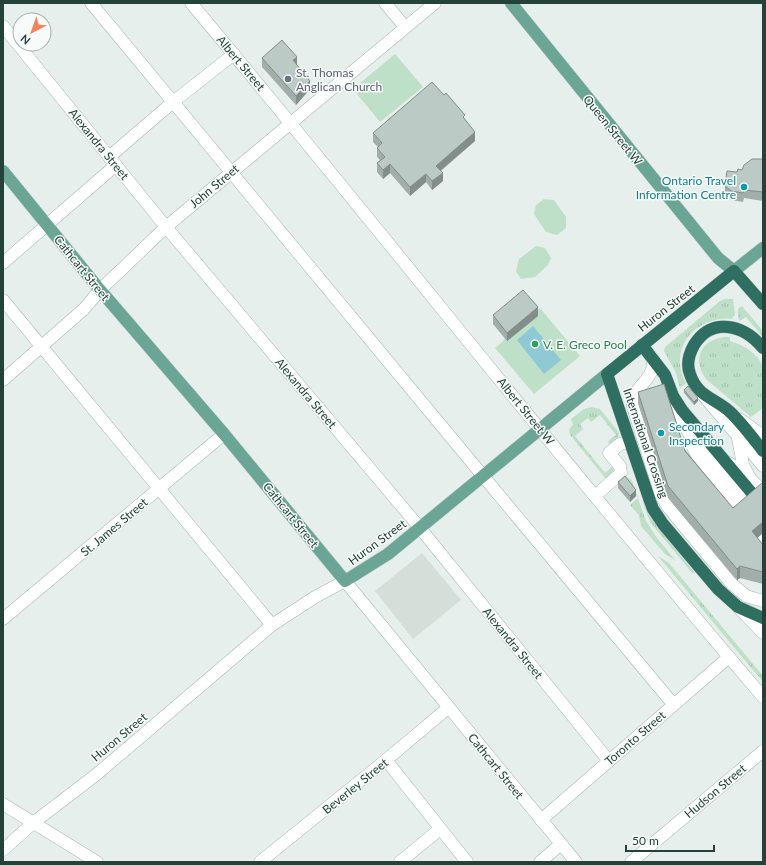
<svg xmlns="http://www.w3.org/2000/svg" width="766" height="865" font-family="Lato,sans-serif">
<defs>
<pattern id="grass-tufts" width="24" height="20" patternUnits="userSpaceOnUse"><rect width="24" height="20" fill="#bfe0c8"/><path d="M3 7l-1-3M5 7V3M7 7l1-3M15 17l-1-3M17 17v-4M19 17l1-3" fill="none" stroke="#a4c1ad"/></pattern>
</defs>
<rect width="100%" height="100%" fill="#e6efeb"/>
<path fill="#d4dfda" d="M422 553 461 600 413 639 375 591Z"/>
<g fill="url(#grass-tufts)">
<path d="M725 299H733L735 314 732 319C696 315 667 349 686 383L680 388 676 373 664 351 665 347 720 301Z"/>
<path d="M742 306 763 331V337L746 317 740 321 738 317V309Z"/>
<path d="M723 337H730V341C743 345 758 353 763 367 765 373 763 400 763 408L751 417 707 380C692 362 699 341 723 337Z"/>
<path d="M591 407 600 409 617 430 619 433 618 438 611 444 608 443 609 440 616 435 600 415 591 422 588 418 580 424 583 429 575 436 605 473 613 466 617 470 606 479 571 436C568 431 569 428 573 425L571 419 584 409Z"/>
<path d="M626 478 630 479 632 481 646 521 657 538 676 561 664 553 641 526 639 515 630 505 638 498 623 480Z"/>
<path d="M642 500 654 522 695 573H692L650 522Z"/>
<path d="M658 556 669 563 763 676V682Z"/>
</g>
<g fill="#bfe0c8">
<path d="M395 54 423 87 380 122 353 89Z"/>
<path d="M544 199 554 200 566 217V228L557 235 546 232 534 214 536 205Z"/>
<path d="M536 246 545 248 551 258 548 265 535 277 521 279 516 271 519 259Z"/>
<path d="M540 308 580 356 534 394 495 348Z"/>
</g>
<path fill="#8ec9d4" d="M533 326 561 360 544 374 517 340Z"/>
<g fill="none" stroke-linecap="round" stroke-linejoin="round">
<defs>
<g id="minor">
<path d="M91 3 483 476 673 704"/>
<path d="M191 3C383 233 568 469 763 697"/>
<path d="M385 3 405 27"/>
<path d="M3 26 166 227 420 528 609 761"/>
<path d="M109 157 173 102 234 54"/>
<path d="M3 263 116 165"/>
<path d="M3 300 272 625"/>
<path d="M652 357C658 381 631 384 633 407L661 495 668 507 730 582 746 596 763 601"/>
<path d="M3 380 84 309 100 290 166 227 435 3"/>
<path d="M703 395 763 466"/>
<path d="M677 405 684 425 693 440 748 505"/>
<path d="M741 420 763 436"/>
<path d="M738 438 743 465 749 476"/>
<path d="M691 443 701 464 740 511"/>
<path d="M729 463 747 475 763 492"/>
<path d="M595 496 621 473 620 466 609 453 620 444 630 441"/>
<path d="M762 537 763 539"/>
<path d="M738 607 763 633"/>
<path d="M3 619 224 434"/>
<path d="M386 760 467 862"/>
<path d="M3 804 97 862"/>
<path d="M541 820 729 657"/>
<path d="M3 850 33 823 97 774 272 625 315 597 345 581 576 862"/>
<path d="M260 862 386 760 448 708"/>
<path d="M400 862 440 829"/>
<path d="M540 862 561 844"/>
<path d="M631 862 763 751"/>
</g>
<g id="major">
<path d="M511 3 718 258 734 271 763 248"/>
<path d="M3 171 100 290 224 434 345 581 388 554 607 374"/>
</g>
<g id="highway">
<path d="M763 304 734 271 607 374 650 501 653 509 663 524 718 589 738 607 763 618"/>
<path d="M642 345 665 375 673 396 682 410 756 498"/>
<path d="M763 348C744 325 712 316 694 345 689 354 686 364 690 374 697 396 714 398 729 411 742 423 752 437 763 451"/>
</g>
</defs>
<use href="#minor" stroke="#a8b8b2" stroke-width="13"/>
<use href="#major" stroke="#c2cac8" stroke-width="13"/>
<use href="#highway" stroke="#c2cac8" stroke-width="13"/>
<use href="#minor" stroke="#fff" stroke-width="12"/>
<use href="#major" stroke="#6aa596" stroke-width="12"/>
<use href="#highway" stroke="#2f6f62" stroke-width="12"/>
</g>
<g fill="#a1aea9">
<path d="M262 58 297 65 310 89 296 105 262 67Z"/>
<path d="M465 120 475 141 441 171 443 181 432 190 426 182 410 196 390 173 383 179 377 172V163L380 160 377 157V148L378 147 373 142V133Z"/>
<path d="M763 159V201L744 198 743 202 731 200 725 194V186L737 172 742 170Z"/>
<path d="M493 315 538 316 507 341 493 324Z"/>
<path d="M684 390 698 401 694 405 684 393Z"/>
<path d="M638 392 763 545V584L740 578 737 580 668 498 638 403Z"/>
<path d="M618 482 636 496 630 502 618 488Z"/>
</g>
<g fill="#838d89">
<path d="M297 57V66L293 60Z"/>
<path d="M310 81V89L296 105V96Z"/>
<path d="M475 132V141L436 174V166Z"/>
<path d="M390 164V173L383 179V170Z"/>
<path d="M443 173V181L432 190V181Z"/>
<path d="M426 174V182L410 196V187Z"/>
<path d="M538 307V316L507 341V333Z"/>
<path d="M698 398V401L694 405V402Z"/>
<path d="M636 490V496L630 502V496Z"/>
<path d="M763 522V533L752 543V531Z"/>
<path d="M740 566V578L737 580V569Z"/>
</g>
<g fill="#bbcac4" stroke="#838d89">
<path d="M282 40 297 57 293 60 310 81 296 96 262 58Z"/>
<path d="M432 82 444 95 446 93 465 115 463 117 475 132 436 166 443 173 432 181 426 174 410 187 390 164 383 170 377 163 385 157 377 148 382 143 373 133Z"/>
<path d="M752 159H763V192L744 190 743 193 731 191 725 186 727 171 737 172 738 169 742 170 744 165Z"/>
<path d="M523 290 538 307 507 333 493 315Z"/>
<path d="M664 384 685 451 733 508 763 482V522L752 531 763 545V572L740 566 737 569 668 486 638 392Z"/>
<path d="M688 386 698 398 694 402 684 390Z"/>
<path d="M625 476 636 490 630 496 618 482Z"/>
</g>
<circle fill="#6b7280" stroke="#f7fbf9" stroke-width="1.5" cx="288" cy="79" r="4"/>
<g fill="#0f9aa8" stroke="#f7fbf9" stroke-width="1.5">
<circle cx="744" cy="187" r="4"/>
<circle cx="661" cy="433" r="4"/>
</g>
<circle fill="#2e9e5b" stroke="#f7fbf9" stroke-width="1.5" cx="535" cy="344" r="4"/>
<g text-anchor="middle" dominant-baseline="central" stroke-width="3" stroke-linejoin="round" paint-order="stroke">
<g font-size="12" fill="#24423a" stroke="#f7fbf9">
<text transform="translate(241 63) rotate(50)">Albert Street</text>
<text transform="translate(613 130) rotate(51)">Queen Street W</text>
<text transform="translate(99 144) rotate(51)">Alexandra Street</text>
<text transform="translate(214 186) rotate(-40)">John Street</text>
<text transform="translate(82 268) rotate(51)">Cathcart Street</text>
<text transform="translate(666 308) rotate(-38)">Huron Street</text>
<text transform="translate(306 393) rotate(50)">Alexandra Street</text>
<text transform="translate(526 411) rotate(51)">Albert Street W</text>
<text transform="translate(646 443) rotate(71)">International Crossing</text>
<text transform="translate(291 515) rotate(51)">Cathcart Street</text>
<text transform="translate(114 527) rotate(-40)">St. James Street</text>
<text transform="translate(377 542) rotate(-36)">Huron Street</text>
<text transform="translate(513 643) rotate(51)">Alexandra Street</text>
<text transform="translate(119 737) rotate(-40)">Huron Street</text>
<text transform="translate(635 738) rotate(-41)">Toronto Street</text>
<text transform="translate(496 766) rotate(51)">Cathcart Street</text>
<text transform="translate(355 786) rotate(-39)">Beverley Street</text>
<text transform="translate(715 791) rotate(-40)">Hudson Street</text>
</g>
<g font-size="12" fill="#5b616d" stroke="#f7fbf9" text-anchor="start">
<text x="296" y="72">St. Thomas<tspan x="296" dy="14">Anglican Church</tspan></text>
</g>
<g font-size="12" fill="#0d838f" stroke="#f7fbf9" text-anchor="end">
<text x="736" y="180">Ontario Travel<tspan x="736" dy="14">Information Centre</tspan></text>
<text x="669" y="426" text-anchor="start">Secondary<tspan x="669" dy="14">Inspection</tspan></text>
</g>
<g font-size="12" fill="#27864d" stroke="#f7fbf9" text-anchor="start">
<text x="543" y="344">V. E. Greco Pool</text>
</g>
</g>
<rect width="766" height="865" fill="none" stroke="#24423a" stroke-width="8"/>
<g transform="translate(32 32) rotate(221)"><circle r="19" fill="#f7fbf9" stroke="#a3b1ad"/>
<path d="M0-3L7 15L0 10L-7 15Z" fill="#f4845f"/>
<text y="-6" font-size="11" font-weight="bold" text-anchor="middle" fill="#24423a">N</text>
</g>
<path d="M626 845v6h88v-6" fill="none" stroke="#24423a" stroke-width="2"/>
<text x="632" y="845" font-size="12" fill="#24423a" stroke="#f7fbf9" stroke-width="3" paint-order="stroke">50 m</text>
</svg>
